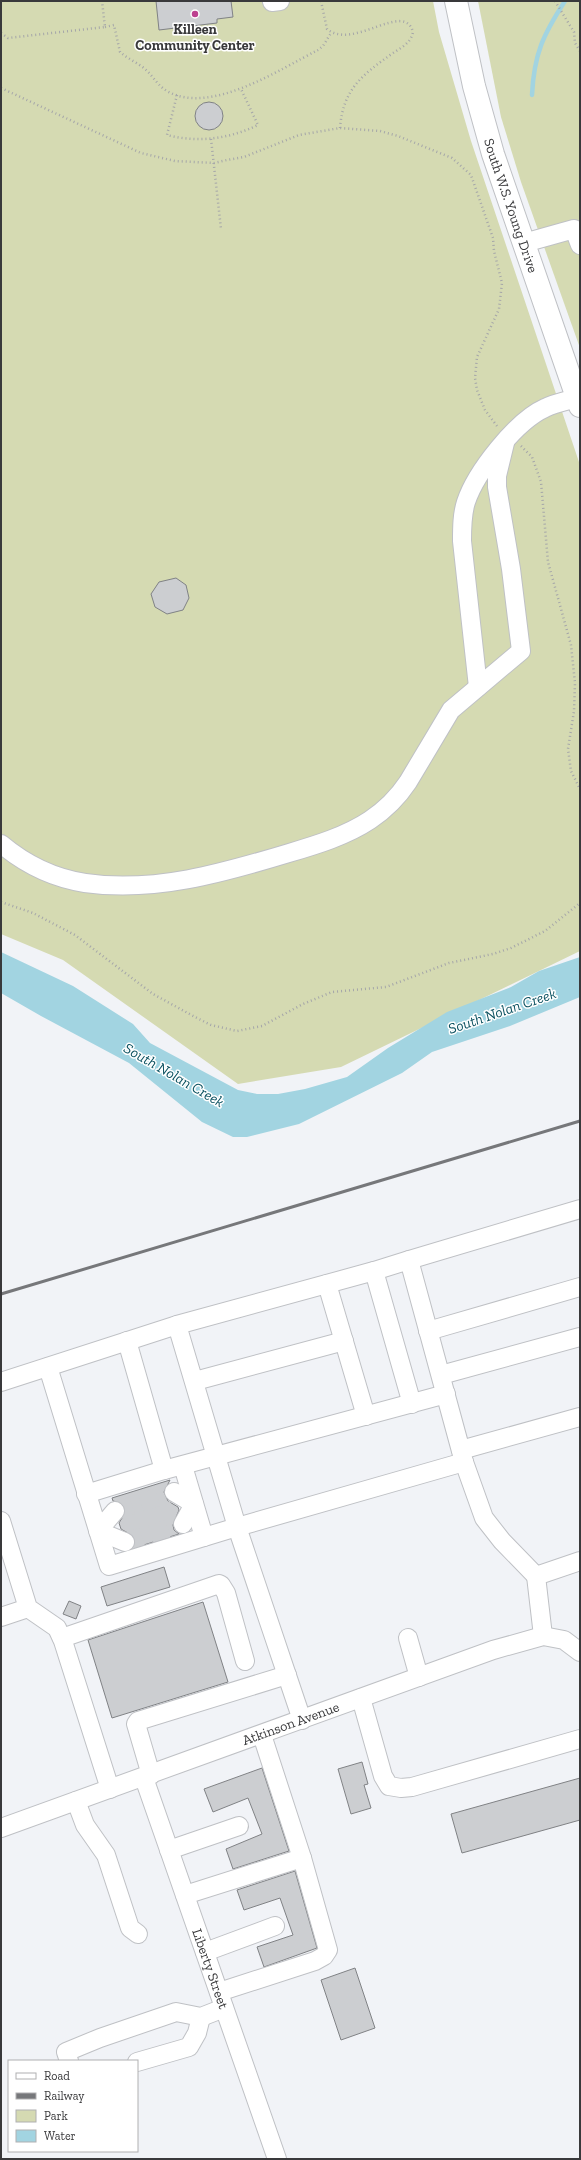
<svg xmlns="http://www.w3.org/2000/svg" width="581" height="2160" font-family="'Zilla Slab',serif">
<rect width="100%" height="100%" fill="#f1f3f7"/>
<g fill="#d5dab2">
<path d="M1 1H433L439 32 471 141 580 465V951L341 1067 238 1084 63 960 1 934Z"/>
<path d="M478 1H580V348L521 182 501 117Z"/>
</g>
<path fill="#a2d4e1" d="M1 952 73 986 133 1024 150 1043 238 1090 257 1094H278L305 1089 347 1077 388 1048 447 1012 511 987 539 971 580 957V997L510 1026 432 1052 402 1073 299 1124 247 1137H233L202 1122 129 1063 41 1016 1 993Z"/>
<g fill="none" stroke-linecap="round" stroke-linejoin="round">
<path stroke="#a2d4e1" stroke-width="4.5" d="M532 95C534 54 543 35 565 1"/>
</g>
<g fill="#ccced1" stroke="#808285">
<path d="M156 1H231L233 17 217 19V23L159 30Z"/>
<circle cx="209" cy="116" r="14"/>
<path d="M176 578 186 585 189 598 183 610 167 614 155 607 151 594 159 582Z"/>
<path d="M170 1480 164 1492 168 1501 178 1507 179 1510 173 1525 174 1530 179 1534 134 1548 135 1541 133 1536 121 1529 119 1523 125 1513V1507L121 1503 113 1501 112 1498Z"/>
<path d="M164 1567 170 1587 107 1606 101 1587Z"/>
<path d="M69 1601 81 1606 76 1619 63 1614Z"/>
<path d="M203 1602 228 1682 112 1718 88 1640Z"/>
<path d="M362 1762 368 1784 364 1785 371 1808 351 1814 338 1769Z"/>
<path d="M262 1768 289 1851 233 1869 226 1849 262 1834 248 1798 213 1812 204 1789Z"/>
<path d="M580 1778V1820L462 1853 451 1814Z"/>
<path d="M295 1871 317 1948 264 1967 257 1947 293 1935 280 1898 244 1910 237 1890Z"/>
<path d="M355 1968 375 2028 341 2040 321 1980Z"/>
</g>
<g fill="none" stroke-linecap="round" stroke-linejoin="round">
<g stroke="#ccced1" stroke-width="18" stroke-dasharray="18 9" stroke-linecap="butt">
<path d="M115 1511 174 1492"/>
<path d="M125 1542 183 1524"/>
</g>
<defs>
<g id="minor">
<path d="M272 2 280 1"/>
<path d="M524 243 574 229 580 245"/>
<path d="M478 687 462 541C462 528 462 514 466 502 476 472 516 421 545 408 555 403 566 401 577 398"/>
<path d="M1 844C26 865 52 878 85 883 154 893 223 873 289 853 316 845 346 836 370 820 385 810 398 797 408 782L451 710 521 651 511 569 497 487V476L505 443"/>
<path d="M409 1260 580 1209"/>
<path d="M374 1271 409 1260 464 1462 484 1518 502 1541 536 1576"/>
<path d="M327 1284 366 1416"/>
<path d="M428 1331 580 1287"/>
<path d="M127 1341 164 1470"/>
<path d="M48 1367 109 1566 237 1527 464 1462"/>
<path d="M441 1375 580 1337"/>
<path d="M195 1381 344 1341"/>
<path d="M1 1382 177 1325"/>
<path d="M461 1450 580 1417"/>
<path d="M183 1466 204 1537"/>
<path d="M174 1492 194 1504 183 1524"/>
<path d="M86 1494 164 1470 446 1394"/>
<path d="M115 1511 98 1531 125 1542"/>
<path d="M1 1521 28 1608 57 1628 63 1641 110 1789"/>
<path d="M1 1617 28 1608"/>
<path d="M543 1636 536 1576 580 1561"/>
<path d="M62 1638 219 1584 221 1585 226 1593 245 1661"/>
<path d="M408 1638 419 1677"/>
<path d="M361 1698 383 1776 389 1786 401 1788 412 1787 580 1739"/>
<path d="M302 1720 237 1527 177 1325 374 1271 412 1404"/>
<path d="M151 1775 136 1724 138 1721 287 1675"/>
<path id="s1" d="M144 1778 277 2159"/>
<path d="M76 1801 85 1825 106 1855 130 1928 138 1934"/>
<path id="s2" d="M1 1828 493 1650 543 1636 564 1640 580 1652"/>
<path d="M169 1850 239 1826"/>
<path d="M185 1895 302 1858"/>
<path d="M205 1952 275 1926"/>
<path d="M219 1992 315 1961 324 1956 328 1950 302 1858 262 1735"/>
<path d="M69 2061 66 2052 100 2038 176 2012 201 2017 224 2008"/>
<path d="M137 2062 189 2047 197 2033 201 2017"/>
</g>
<g id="major">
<path id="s3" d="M456 1 474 86 493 154 580 406"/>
</g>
</defs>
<use href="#minor" stroke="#bfc1c5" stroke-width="20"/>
<use href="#major" stroke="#bfc1c5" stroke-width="24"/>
<g stroke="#a5a6a9" stroke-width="2.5" stroke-dasharray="1 3" stroke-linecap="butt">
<path d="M321 1 327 29C354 51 404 0 413 32 411 43 401 48 393 53 362 75 343 89 340 128"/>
<path d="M555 1 574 32 575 43 580 51"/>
<path d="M105 27 114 25 120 52C128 59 138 63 145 69 153 76 158 86 167 91 210 116 280 69 318 50L323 46 331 33"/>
<path d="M1 33 8 38 105 27 102 1"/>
<path d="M1 88 141 153 175 161 214 163 227 160 244 157 299 135 340 128 380 131 398 136 452 158 471 175 493 238 494 251 502 283 499 309 477 357 475 378 477 390 485 410 497 426"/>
<path d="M177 95 167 135C198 143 229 139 258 125L241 89"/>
<path d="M211 139 221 229"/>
<path d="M521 446 532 457 541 482 548 562 571 645 575 683 574 711 568 749 571 771 580 789"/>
<path d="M1 902 33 913 75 935 153 994 195 1017 211 1025 237 1031 262 1026 303 1004 332 992 386 987 449 963 493 954 511 948 545 931 580 903"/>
</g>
<use href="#minor" stroke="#fff" stroke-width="18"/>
<use href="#major" stroke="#fff" stroke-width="22"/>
<path stroke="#76777a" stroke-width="3" d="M1 1294 580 1121"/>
</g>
<circle fill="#bd408f" stroke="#fff" stroke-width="1.5" cx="195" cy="14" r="4"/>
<g text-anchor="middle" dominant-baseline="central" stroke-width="3" stroke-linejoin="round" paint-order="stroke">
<g font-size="14" font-weight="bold" fill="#39393b" stroke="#fff">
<text x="195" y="29">Killeen<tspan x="195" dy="16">Community Center</tspan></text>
</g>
<g font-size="14" fill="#39393b" stroke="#fff">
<text stroke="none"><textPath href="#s3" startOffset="212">South W.S. Young Drive</textPath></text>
<text stroke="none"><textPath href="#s2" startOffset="308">Atkinson Avenue</textPath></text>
<text stroke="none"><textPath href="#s1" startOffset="202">Liberty Street</textPath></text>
</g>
<g font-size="15" font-style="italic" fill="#0c5261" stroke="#fff">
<text transform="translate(502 1011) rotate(-19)">South Nolan Creek</text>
<text transform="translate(174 1075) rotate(30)">South Nolan Creek</text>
</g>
</g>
<rect width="581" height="2160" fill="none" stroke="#39393b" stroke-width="4"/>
<rect x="8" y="2060" width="130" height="92" fill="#ffffff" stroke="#b0b0b1"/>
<rect x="16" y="2073" width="20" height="6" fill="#ffffff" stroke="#b0b0b1"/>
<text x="44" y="2080" font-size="12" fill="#39393b">Road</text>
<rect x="16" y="2093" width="20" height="6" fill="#76777a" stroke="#b0b0b1"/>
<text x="44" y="2100" font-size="12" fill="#39393b">Railway</text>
<rect x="16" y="2110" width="20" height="12" fill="#d5dab2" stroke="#b0b0b1"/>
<text x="44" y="2120" font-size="12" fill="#39393b">Park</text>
<rect x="16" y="2130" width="20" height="12" fill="#a2d4e1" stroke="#b0b0b1"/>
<text x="44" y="2140" font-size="12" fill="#39393b">Water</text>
</svg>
